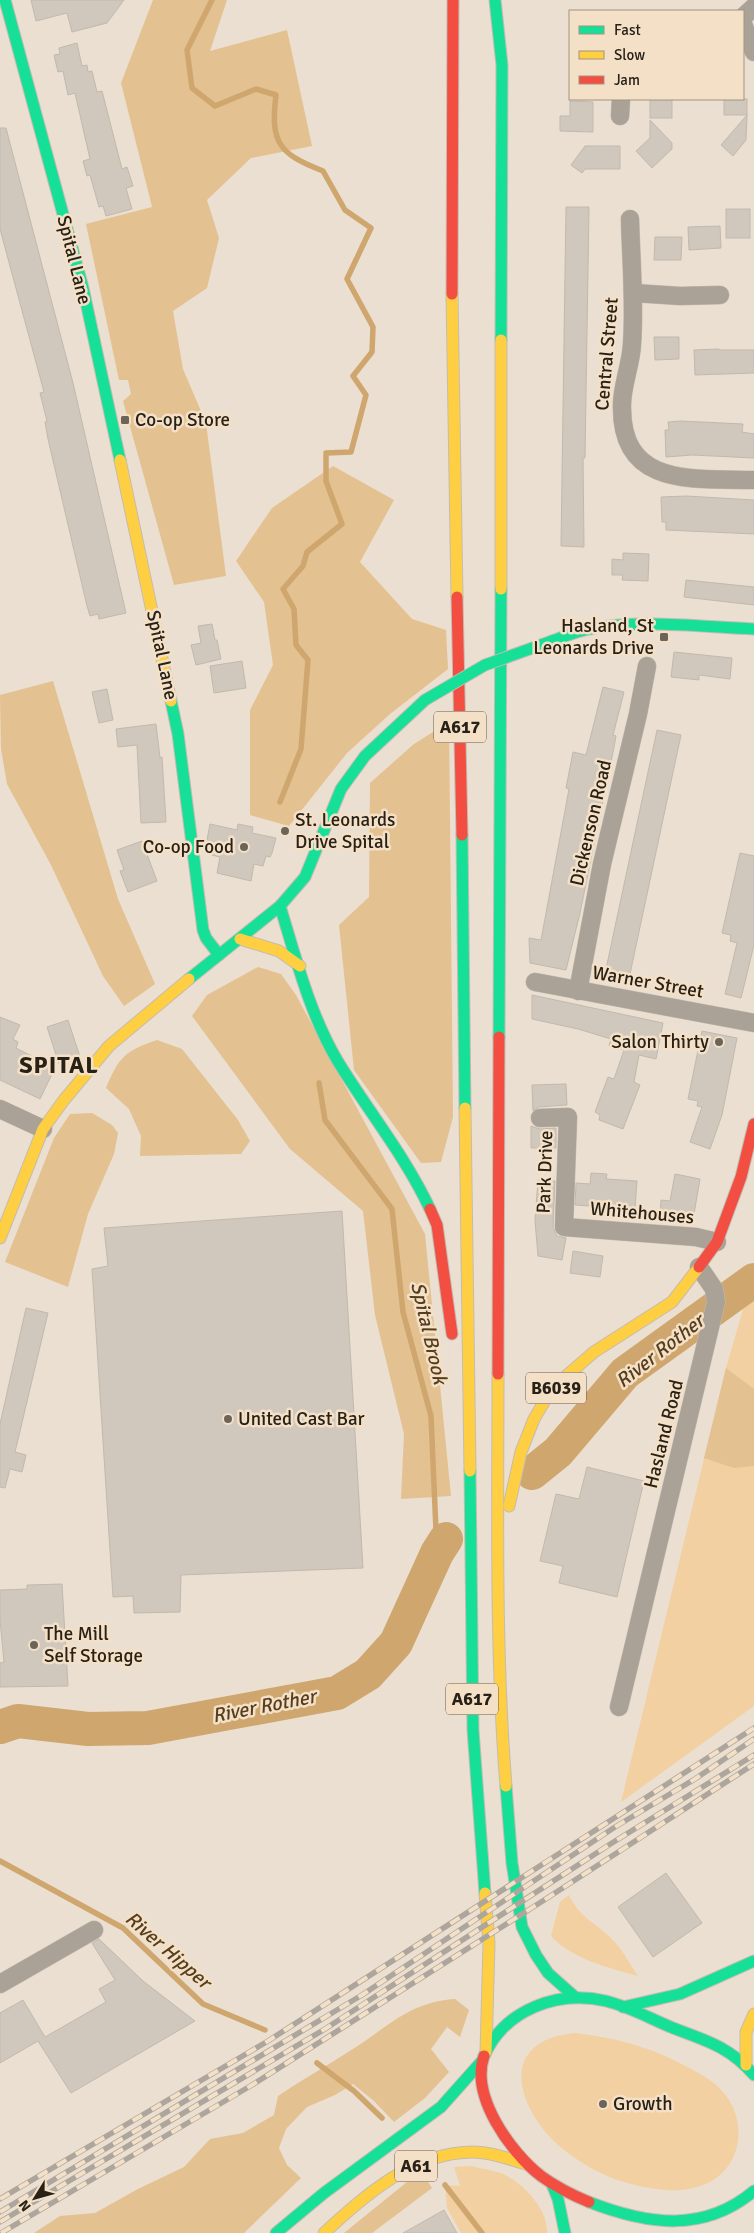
<svg xmlns="http://www.w3.org/2000/svg" width="754" height="2233" font-family="Signika,sans-serif">
<rect width="100%" height="100%" fill="#eadfd0"/>
<g fill="#f3d0a1">
<path d="M754 1280V1706L621 1802 726 1368 751 1282Z"/>
<path d="M569 1895C580 1919 597 1923 613 1940 623 1951 630 1964 638 1976 609 1968 572 1959 551 1936L560 1902Z"/>
<path d="M576 2033C620 2039 652 2047 691 2069 702 2075 714 2081 722 2091 747 2117 744 2164 710 2182 696 2189 681 2191 666 2190 629 2187 597 2175 568 2153 519 2117 491 2040 576 2033Z"/>
<path d="M471 2166C481 2169 495 2170 505 2175 525 2185 548 2210 547 2233H461L447 2208 445 2185 460 2186 454 2167Z"/>
</g>
<g fill="#e4c191">
<path d="M153 0H227L210 51 287 30 312 146 251 158 207 200 219 238 207 288 173 311 183 369 206 423 226 576 174 585 123 401 131 394 128 380H119L86 224 152 207 121 83Z"/>
<path d="M333 466 394 500 360 562 412 619 446 630 448 669 390 714 347 753 289 826 250 815V710L273 665 264 602 236 561 272 508Z"/>
<path d="M53 681 118 899 155 984 124 1006 103 976 51 865 7 784 1 749 0 695Z"/>
<path d="M449 722 453 1117 441 1162 421 1163 354 1070 339 925 369 897 370 783 414 744Z"/>
<path d="M258 967 281 974 296 995 425 1234 451 1496 401 1499 404 1434 375 1315 363 1211 290 1149 192 1016 207 995Z"/>
<path d="M157 1040 182 1049 238 1120 250 1141 241 1154 140 1156 141 1136 129 1109 106 1088C119 1057 125 1051 157 1040Z"/>
<path d="M92 1113 112 1125 118 1133 114 1154 88 1214 68 1287 5 1262 54 1138 70 1114Z"/>
<path d="M726 1368 754 1389V1466L734 1468 704 1458Z"/>
<path d="M455 1999 469 2010 460 2037 447 2027 431 2049 449 2072 425 2098 394 2122 374 2101 353 2084 335 2095 307 2107 286 2129 279 2148 287 2165 301 2178 244 2233H34L60 2216 95 2213 138 2189 184 2167 210 2139 243 2133 274 2115 278 2096C303 2079 328 2065 353 2049 389 2026 410 2002 455 1999Z"/>
<path d="M423 2174 432 2188 372 2233H344L407 2182Z"/>
</g>
<g fill="none" stroke-linecap="round" stroke-linejoin="round">
<g stroke="#cfa66d" stroke-width="5.5">
<path d="M212 0 187 50 192 88 215 106 256 89 276 95C270 143 279 154 323 171L345 210 371 228 347 279 373 327 372 352 353 376 366 395 351 452 326 453V481L342 524 307 552 303 566 283 589 294 609 296 645 308 660 301 749 280 802"/>
<path d="M319 1083 325 1120 392 1209 403 1312 431 1416 437 1553"/>
<path d="M0 1861 123 1928 203 2004 265 2030"/>
<path d="M317 2063 354 2091 382 2118"/>
<path d="M445 2185 482 2233"/>
</g>
<g stroke="#cfa66d" stroke-width="34">
<path d="M532 1473 558 1452 625 1373 754 1280"/>
<path d="M0 1727 18 1721 88 1729 148 1728 337 1693 368 1674 396 1643 437 1553 446 1539"/>
</g>
</g>
<g fill="#d1c8bd" stroke="#c2b9ad">
<path d="M31 0H124L107 23 72 32 67 13 36 21Z"/>
<path d="M77 43 82 66 87 65 88 72 92 71 97 92 102 91 122 169 127 167 133 186 126 188 132 209 106 216 103 206 99 207 90 175 87 176 83 161 90 159 75 93 68 95 63 71 58 72 54 55 60 54 59 48Z"/>
<rect x="650" y="99" width="22" height="19"/>
<rect x="724" y="99" width="23" height="16"/>
<path d="M570 101 593 102V132L560 131V116H570Z"/>
<path d="M747 115 746 140 733 156 721 145Z"/>
<path d="M650 120 672 143V149L652 168 636 151 650 138Z"/>
<path d="M0 128H6L73 383 126 613 99 619 98 614 90 616 87 606 48 439 45 422 47 421 40 393 44 392 0 229Z"/>
<path d="M585 146H620V169H585L582 173 571 165Z"/>
<path d="M566 207H589L585 458H583L584 547 561 546Z"/>
<rect x="726" y="209" width="24" height="29"/>
<path d="M720 226 721 248 689 250 688 227Z"/>
<path d="M655 237H682L681 260H654Z"/>
<path d="M654 337H679V359L655 360Z"/>
<path d="M719 349V350H754V373L695 375 694 350Z"/>
<path d="M681 421 743 424 742 432 754 434V458L692 455 666 457 665 430H669L668 422Z"/>
<path d="M686 496 754 500V534L666 530V522H662L661 497Z"/>
<path d="M623 553 649 554 648 581 622 580 623 575H612V559L623 560Z"/>
<path d="M686 580 754 587V605L684 597Z"/>
<path d="M212 624 215 640H217L221 659 196 665 191 645 201 643 198 626Z"/>
<path d="M674 652 732 658 730 679 699 675V680L671 677Z"/>
<path d="M242 661 246 688 214 693 210 666Z"/>
<path d="M603 687 624 692 613 735 616 736 614 747 580 913 566 970 530 963 529 938 541 940 569 789 566 788 573 752 586 755Z"/>
<path d="M107 689 113 720 99 723 92 692Z"/>
<path d="M156 724 160 758 162 757 166 822 141 823 137 745 118 747 116 729Z"/>
<path d="M657 730 681 735 630 974 606 969Z"/>
<path d="M210 824 237 830 238 824 253 827 252 833 276 838 272 853 270 857 266 856 263 866 254 864 251 881 217 873 220 857 212 855 215 842 207 840Z"/>
<path d="M142 841 157 881 128 892 120 871 124 870 117 850Z"/>
<path d="M740 853 754 856V945L741 998 725 994 737 943 730 941 731 935 722 933Z"/>
<path d="M532 995 663 1023 656 1059 639 1055 634 1082 640 1085 623 1129 599 1120 600 1115 595 1112 608 1077 614 1079 624 1050 609 1046 611 1039 578 1029 532 1019Z"/>
<path d="M0 1017 20 1025 13 1039 18 1042 16 1048 55 1068 40 1099 0 1080Z"/>
<path d="M68 1020 80 1057 59 1064 47 1027Z"/>
<path d="M702 1031 737 1038 722 1115 710 1149 690 1142 702 1107 697 1106 698 1101 688 1099Z"/>
<path d="M566 1084 567 1105 539 1107 533 1111 532 1085Z"/>
<path d="M531 1126 540 1129 556 1128V1148H531Z"/>
<path d="M591 1173 607 1174 606 1179 637 1181 635 1209 575 1205 576 1183 590 1184Z"/>
<path d="M675 1174 700 1179 693 1220 660 1217 661 1200 670 1201Z"/>
<path d="M538 1180 555 1181 553 1227 557 1236 566 1238 562 1260 538 1256 535 1221Z"/>
<path d="M342 1211 363 1568 181 1575 180 1612 134 1613 133 1596 113 1597 92 1269 108 1266 104 1228Z"/>
<path d="M573 1251 603 1256 600 1277 570 1273Z"/>
<path d="M26 1308 48 1313 15 1452 26 1455 22 1472 10 1469 5 1488 0 1487V1424Z"/>
<path d="M587 1467 644 1481 617 1597 559 1583 563 1566 540 1561 556 1494 579 1499Z"/>
<path d="M62 1584 68 1686 0 1687V1663L4 1662 0 1620V1590L27 1589V1585Z"/>
<path d="M666 1873 702 1923 653 1957 618 1907Z"/>
<path d="M99 1939 143 1981 195 2021 71 2093 38 2041 0 2063V2013L23 2000 45 2037 106 2002 99 1989 115 1980 92 1943Z"/>
<path d="M444 2210 457 2233H403Z"/>
</g>
<g fill="none" stroke-linecap="round" stroke-linejoin="round">
<defs>
<g id="street">
<path d="M743 17 754 7"/>
<path d="M743 24 754 52"/>
<path d="M620 116 621 99"/>
<path d="M630 219C631 261 635 302 632 344 631 366 621 387 622 408 622 489 696 478 754 480"/>
<path d="M634 293 680 296 720 295"/>
<path d="M535 982 754 1023"/>
<path d="M578 991 602 864 638 714 647 666"/>
<path d="M0 1109 43 1129"/>
<path d="M540 1118 568 1117 564 1227 696 1237 717 1242"/>
<path d="M619 1707 716 1302 714 1289 699 1267"/>
<path d="M0 1984 94 1930"/>
</g>
<g id="fast">
<path d="M5 0 83 288 120 460"/>
<path d="M495 0 502 65 501 340"/>
<path d="M552 641C564 637 576 631 589 629 641 619 701 627 754 629"/>
<path d="M171 701 178 734 203 930 206 938 219 955"/>
<path d="M462 835 465 1108"/>
<path d="M280 906C296 958 309 1012 337 1060 368 1111 404 1154 430 1209"/>
<path d="M189 979 280 906 305 877 341 789 365 756 425 700"/>
<path d="M499 1037 501 589"/>
<path d="M470 1471 473 1730 485 1893"/>
<path d="M506 1786 512 1863 522 1927 536 1955 548 1973 575 1997"/>
<path d="M623 2007 680 1994 754 1961"/>
<path d="M484 2056C505 2009 558 1990 606 2001 630 2007 651 2019 673 2028 705 2040 730 2047 754 2075"/>
<path d="M552 2184 558 2199 565 2233"/>
<path d="M589 2202C648 2225 704 2233 754 2191"/>
<path d="M276 2233 324 2193 441 2107 482 2061"/>
</g>
<g id="slow">
<path d="M452 294 457 597"/>
<path d="M120 460 171 701"/>
<path d="M501 589V340"/>
<path d="M240 939 279 951 300 966"/>
<path d="M465 1108 470 1471"/>
<path d="M0 1238 43 1129 64 1100 109 1046 189 979"/>
<path d="M498 1374C498 1511 495 1649 506 1786"/>
<path d="M509 1506 521 1452 534 1419 547 1397 564 1378 594 1352 672 1302 699 1267"/>
<path d="M485 1893 489 1943 486 2052"/>
<path d="M746 2065V2032L754 2014"/>
<path d="M324 2233C366 2195 413 2152 473 2152 491 2152 509 2159 526 2164"/>
</g>
<g id="jam">
<path d="M452 294 453 0"/>
<path d="M457 597 462 835"/>
<path d="M430 1209 437 1225 452 1334"/>
<path d="M699 1267 717 1242 741 1177 754 1124"/>
<path d="M498 1374 499 1037"/>
<path d="M484 2056C470 2096 511 2153 541 2176 556 2187 572 2195 589 2202"/>
</g>
</defs>
<use href="#street" stroke="#c5bcb1" stroke-width="19"/>
<use href="#fast" stroke="#c5bcb1" stroke-width="13"/>
<use href="#slow" stroke="#c5bcb1" stroke-width="13"/>
<use href="#jam" stroke="#c5bcb1" stroke-width="13"/>
<use href="#street" stroke="#aaa297" stroke-width="18"/>
<use href="#fast" stroke="#16e098" stroke-width="11"/>
<use href="#slow" stroke="#ffcf43" stroke-width="11"/>
<use href="#jam" stroke="#f24e42" stroke-width="11"/>
<defs>
<g id="rail">
<path d="M0 2199 268 2041 754 1728"/>
<path d="M0 2212 362 1995 615 1827 695 1779 754 1739"/>
<path d="M0 2222 325 2029 612 1843 754 1755"/>
<path d="M1 2233 252 2085 538 1904 754 1764"/>
</g>
</defs>
<use href="#rail" stroke="#aea69c" stroke-width="5.5"/>
<use href="#rail" stroke="#f4e0c6" stroke-width="4" stroke-dasharray="11" stroke-linecap="butt"/>
<defs>
<path id="fast-bridge" d="M425 700 485 665 552 641"/>
</defs>
<use href="#fast-bridge" stroke="#c5bcb1" stroke-width="13" stroke-linecap="butt"/>
<use href="#fast-bridge" stroke="#16e098" stroke-width="11"/>
</g>
<g fill="#6c6458" stroke="#f4e0c6" stroke-width="2">
<rect x="120" y="415" width="10" height="10" rx="2.5"/>
<rect x="659" y="632" width="10" height="10" rx="2.5"/>
<circle cx="285" cy="831" r="5"/>
<circle cx="244" cy="847" r="5"/>
<circle cx="719" cy="1042" r="5"/>
<circle cx="228" cy="1419" r="5"/>
<circle cx="34" cy="1645" r="5"/>
<circle cx="603" cy="2104" r="5"/>
</g>
<g text-anchor="middle" dominant-baseline="central" stroke-width="5" stroke-linejoin="round" paint-order="stroke">
<g fill="#f4e0c6" stroke="#655a4c" stroke-width="1">
<rect x="434" y="711.5" width="52" height="31" rx="4"/>
<rect x="526" y="1372.5" width="60" height="31" rx="4"/>
<rect x="446" y="1683.5" width="52" height="31" rx="4"/>
<rect x="395" y="2150.5" width="42" height="31" rx="4"/>
</g>
<g font-size="18" font-weight="bold" fill="#282117">
<text x="460" y="727">A617</text>
<text x="556" y="1388">B6039</text>
<text x="472" y="1699">A617</text>
<text x="416" y="2166">A61</text>
</g>
<g font-size="19" fill="#282117" stroke="#f4e0c6">
<text transform="translate(74 260) rotate(76)">Spital Lane</text>
<text transform="translate(607 354) rotate(-85)">Central Street</text>
<text transform="translate(162 655) rotate(78)">Spital Lane</text>
<text transform="translate(591 823) rotate(-77)">Dickenson Road</text>
<text transform="translate(648 982) rotate(10)">Warner Street</text>
<text transform="translate(545 1172) rotate(-88)">Park Drive</text>
<text transform="translate(642 1213) rotate(5)">Whitehouses</text>
<text transform="translate(664 1434) rotate(-76)">Hasland Road</text>
</g>
<g font-size="19" fill="#282117" stroke="#f4e0c6" text-anchor="start">
<text x="135" y="420">Co-op Store</text>
<text x="654" y="626" text-anchor="end">Hasland, St<tspan x="654" dy="22">Leonards Drive</tspan></text>
<text x="295" y="820">St. Leonards<tspan x="295" dy="22">Drive Spital</tspan></text>
<text x="234" y="847" text-anchor="end">Co-op Food</text>
<text x="709" y="1042" text-anchor="end">Salon Thirty</text>
<text x="238" y="1419">United Cast Bar</text>
<text x="44" y="1634">The Mill<tspan x="44" dy="22">Self Storage</tspan></text>
<text x="613" y="2104">Growth</text>
</g>
<g font-size="20" font-style="italic" fill="#553e1e" stroke="#f4e0c6">
<text transform="translate(429 1333) rotate(77)">Spital Brook</text>
<text transform="translate(660 1351) rotate(-38)">River Rother</text>
<text transform="translate(264 1706) rotate(-11)">River Rother</text>
<text transform="translate(168 1950) rotate(41)">River Hipper</text>
</g>
<g font-size="24" font-weight="bold" letter-spacing="1" fill="#282117" stroke="#f4e0c6">
<text x="59" y="1065">SPITAL</text>
</g>
</g>
<rect x="569" y="10" width="175" height="90" fill="#f4e0c6" stroke="#a29480"/>
<rect x="579" y="26" width="25" height="8" fill="#16e098" stroke="#a29480"/>
<text x="614" y="35" font-size="15" fill="#282117">Fast</text>
<rect x="579" y="51" width="25" height="8" fill="#ffcf43" stroke="#a29480"/>
<text x="614" y="60" font-size="15" fill="#282117">Slow</text>
<rect x="579" y="76" width="25" height="8" fill="#f24e42" stroke="#a29480"/>
<text x="614" y="85" font-size="15" fill="#282117">Jam</text>
<g transform="translate(35 2198) rotate(233)" stroke="#f4e0c6" stroke-width="4" paint-order="stroke">
<path d="M0-4L9 19L0 12L-9 19Z" fill="#282117"/>
<text y="-8" font-size="14" font-weight="bold" text-anchor="middle" fill="#282117">N</text>
</g>
</svg>
